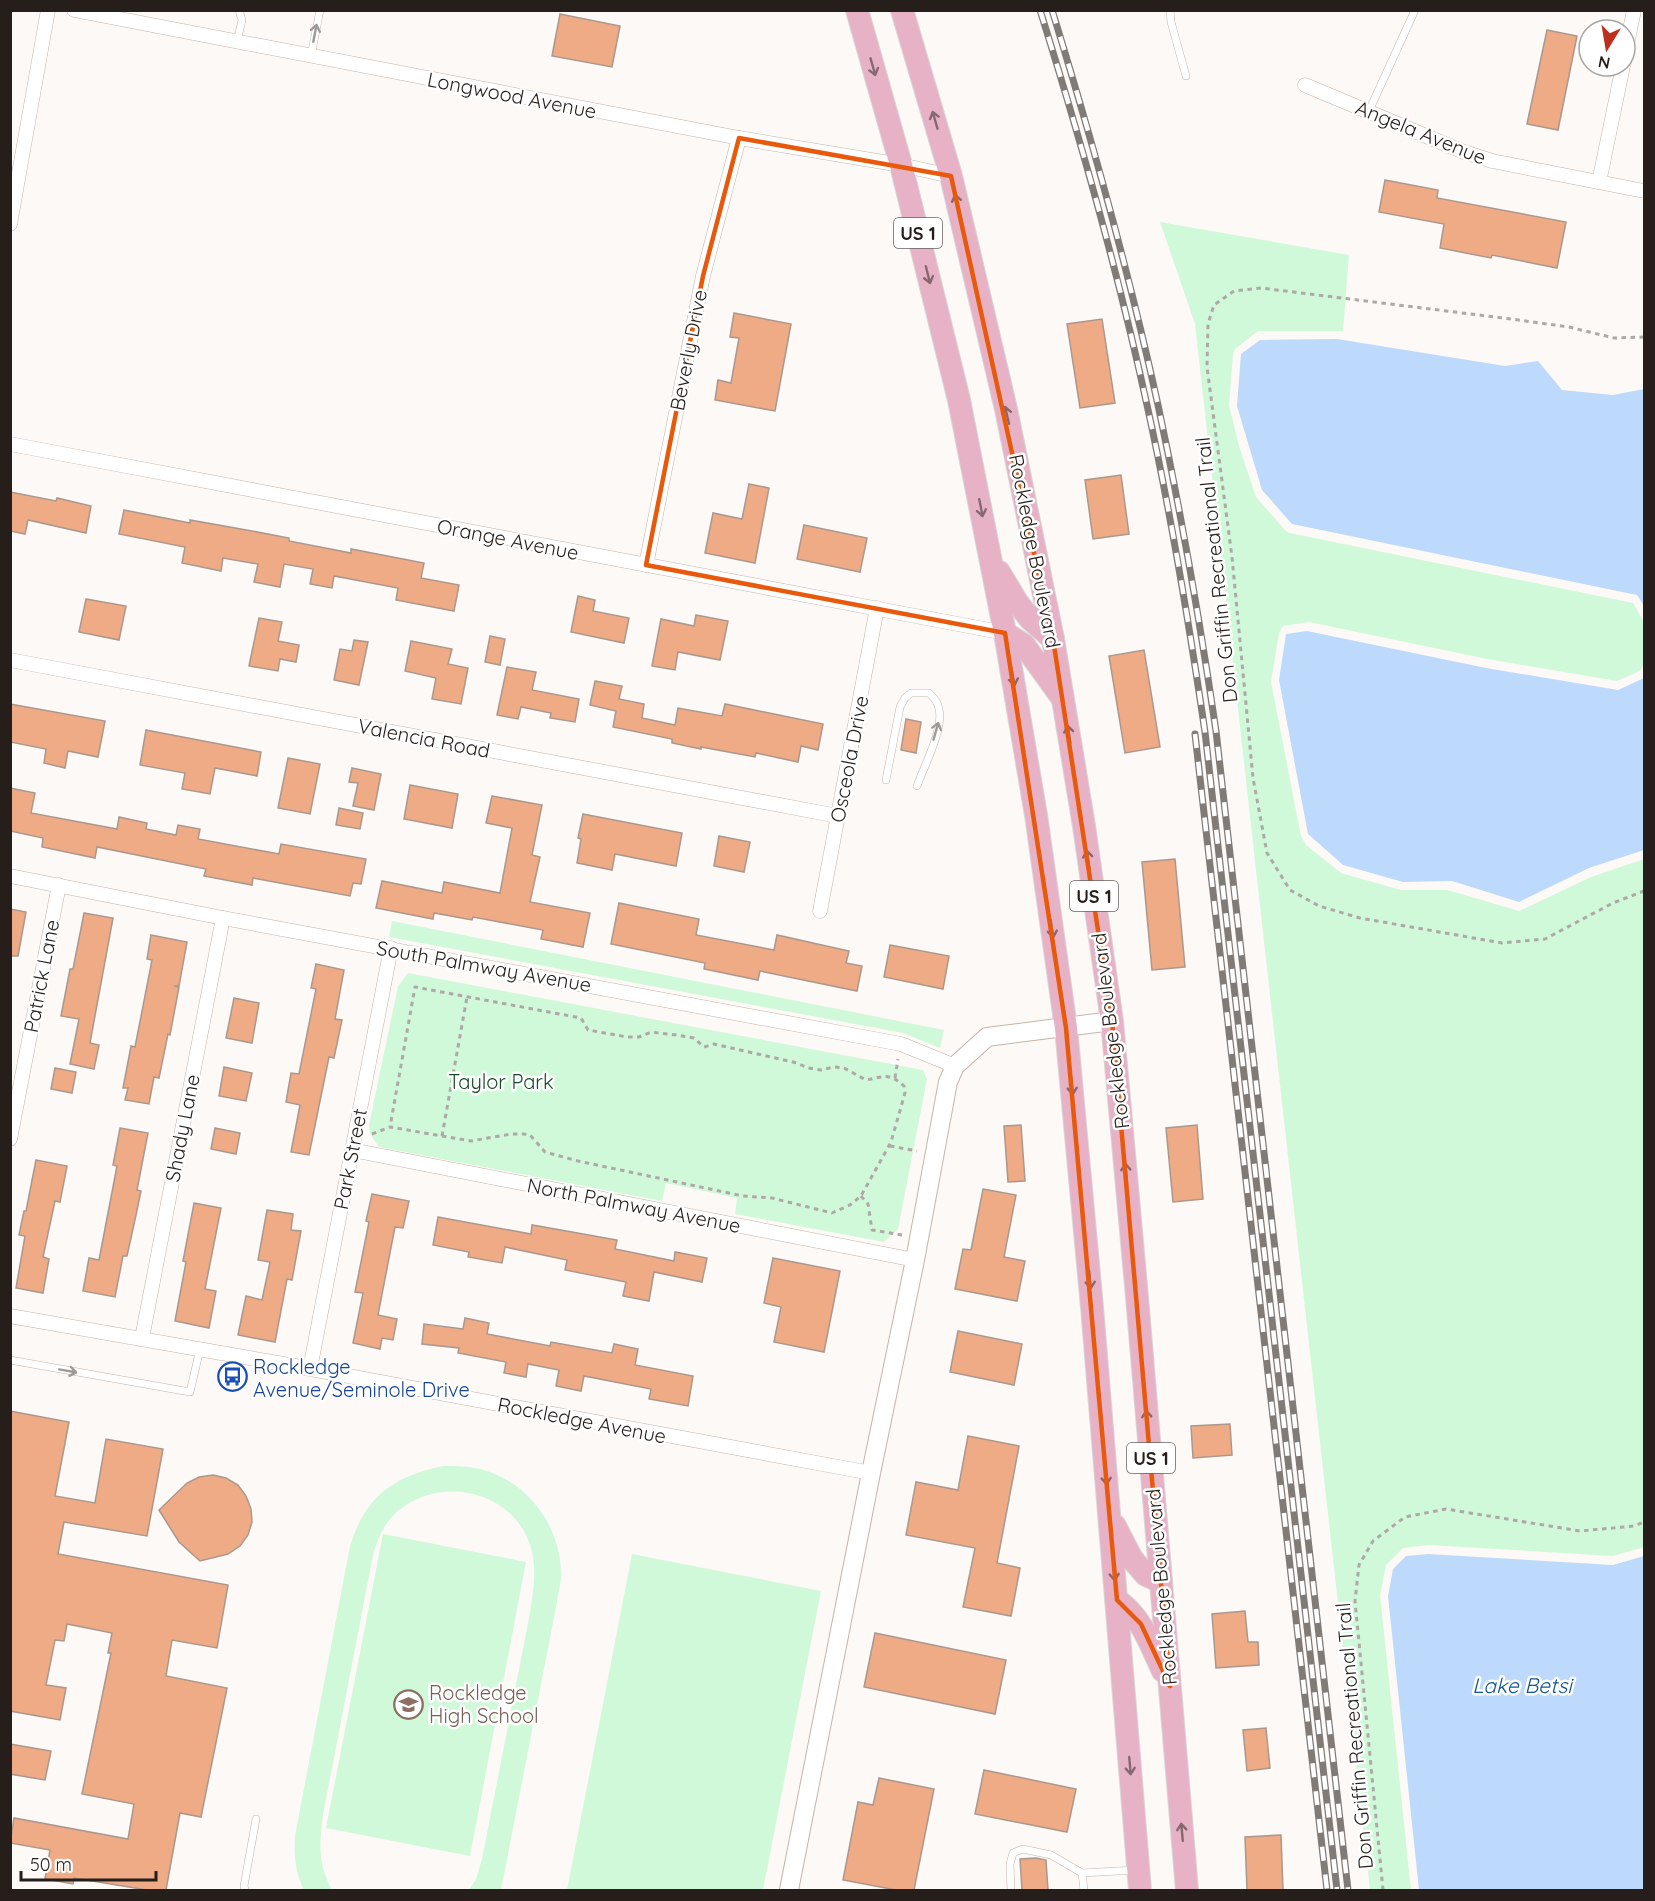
<svg xmlns="http://www.w3.org/2000/svg" width="1655" height="1901" font-family="Quicksand,sans-serif">
<rect width="100%" height="100%" fill="#fdf9f7"/>
<g fill="#d0f9da">
<path d="M1160 222 1349 255 1343 331H1258L1235 349 1233 354 1229 405 1239 446 1256 497 1286 531 1290 533 1633 603 1644 622V664L1640 671 1617 681 1487 659 1309 622 1283 626 1279 633 1271 682 1301 836 1306 845 1341 873 1401 890H1447L1458 893 1519 911 1591 877 1644 859V1547L1613 1556 1429 1545 1403 1548 1386 1565 1380 1595 1411 1890H1370L1195 324Z"/>
<path d="M392 921 944 1030 940 1048 903 1033 389 937Z"/>
<path d="M408 973 923 1070 927 1079 898 1229 884 1242 735 1214 737 1198 666 1183 662 1201 379 1147 370 1134 369 1125 398 986Z"/>
<path d="M443 1466C455 1466 468 1466 480 1469 529 1481 563 1529 561 1579 560 1587 558 1594 557 1602L501 1890H469L476 1879 482 1859 529 1618C533 1593 538 1570 530 1545 512 1490 440 1475 398 1511 384 1523 378 1538 373 1555L323 1815C319 1844 318 1864 332 1890H304C295 1872 294 1856 295 1836L350 1546C366 1496 392 1477 443 1466Z"/>
<path d="M383 1534 526 1562 470 1856 326 1828Z"/>
<path d="M632 1554 821 1591 763 1890H567Z"/>
</g>
<g fill="#bddafc">
<path d="M1337 339 1505 366 1538 361 1562 390 1613 395 1644 389V606L1637 595 1292 524 1262 490 1237 406 1241 354 1260 340Z"/>
<path d="M1307 631 1486 668 1618 690 1644 678V850L1589 868 1519 902 1452 881 1403 882 1343 865 1308 834 1279 680 1286 634Z"/>
<path d="M1428 1554 1613 1565 1644 1556V1890H1419L1388 1596 1393 1569 1406 1556Z"/>
</g>
<g fill="#eeab86" stroke="#aa988d" stroke-width="1.5">
<path d="M560 14 620 26 612 67 552 56Z"/>
<path d="M1547 30 1577 36 1558 130 1527 124Z"/>
<path d="M1385 180 1438 190 1437 198 1566 222 1557 268 1492 255 1491 258 1440 248 1444 224 1379 212Z"/>
<path d="M734 313 791 324 775 411 715 400 718 380 731 383 739 338 730 337Z"/>
<path d="M1102 319 1115 403 1080 408 1067 324Z"/>
<path d="M1121 475 1129 534 1093 539 1085 480Z"/>
<path d="M749 484 769 488 755 563 705 553 713 513 742 519Z"/>
<path d="M10 492 56 501 57 498 91 506 86 533 28 520 25 534 10 531Z"/>
<path d="M124 510 190 523V520L252 531 289 538V541L351 553V549L424 563 421 578 459 585 454 611 396 600 398 588 334 576 332 588 310 584 313 569 284 564 280 587 254 582 258 564 223 558 221 571 182 563 185 547 119 534Z"/>
<path d="M804 525 867 538 860 572 797 559Z"/>
<path d="M578 596 595 600 593 611 629 618 624 643 571 632Z"/>
<path d="M86 599 126 606 119 640 79 632Z"/>
<path d="M696 615 728 621 720 660 678 652 675 670 652 666 661 619 694 626Z"/>
<path d="M259 618 282 622 278 641 299 645 296 662 280 659 278 671 249 666Z"/>
<path d="M490 636 505 639 500 665 485 662Z"/>
<path d="M354 640 368 642 359 685 334 680 340 649 352 651Z"/>
<path d="M411 641 452 649 448 664 468 668 461 704 432 699 436 678 405 671Z"/>
<path d="M1144 650 1160 747 1125 753 1109 656Z"/>
<path d="M507 667 536 672 532 690 579 699 575 722 550 718 551 713 521 707 518 719 497 715Z"/>
<path d="M595 681 622 686 619 699 644 704 642 718 675 725 678 708 722 716 725 704 823 724 818 750 801 746 798 762 756 753 755 757 701 747V749L672 743V739L613 727 616 711 590 705Z"/>
<path d="M10 704 105 721 98 757 68 751 65 768 44 763 46 749 10 742Z"/>
<path d="M906 719 921 722 916 753 901 750Z"/>
<path d="M146 730 261 752 257 776 215 768 210 794 182 789 185 773 140 765Z"/>
<path d="M288 758 320 764 310 814 278 808Z"/>
<path d="M352 768 381 774 374 810 353 806 358 783 349 782Z"/>
<path d="M410 785 458 794 452 828 404 819Z"/>
<path d="M10 788 35 793 31 813 117 829 119 817 147 823 146 829 176 835 178 825 200 829 198 839 279 854 281 844 366 859 361 884 353 883 350 896 253 878 252 885 204 876 206 869 97 847 95 858 42 847 43 838 10 831Z"/>
<path d="M492 796 542 805 532 855 540 857 530 902 590 913 583 947 541 939 543 930 473 917 472 920 434 913 433 919 376 908 382 881 442 893 444 882 500 893 512 828 486 823Z"/>
<path d="M339 808 363 813 360 829 336 825Z"/>
<path d="M583 814 682 833 676 866 615 854 612 870 577 863 581 839 578 838Z"/>
<path d="M719 836 750 842 744 872 714 866Z"/>
<path d="M1175 859 1185 967 1152 970 1142 862Z"/>
<path d="M619 903 699 919 696 935 774 950 777 935 849 951 846 963 862 966 857 991 760 971 758 980 704 969 705 963 611 944Z"/>
<path d="M10 909 26 912 18 956H10Z"/>
<path d="M84 913 113 918 90 1043 99 1045 94 1069 70 1064 79 1019 61 1016 70 969H73Z"/>
<path d="M151 935 187 942 179 986H174L179 987 170 1035 168 1034 159 1078 154 1077 149 1104 125 1100 128 1088H123L131 1046 135 1047 152 960 147 959Z"/>
<path d="M890 945 949 956 943 989 884 977Z"/>
<path d="M316 964 344 970 335 1019 342 1020 334 1058 329 1057 309 1155 291 1152 300 1105 286 1102 291 1073 299 1074 316 989 311 988Z"/>
<path d="M234 998 259 1003 252 1043 226 1038Z"/>
<path d="M224 1067 252 1073 246 1101 219 1096Z"/>
<path d="M55 1068 76 1072 72 1093 51 1089Z"/>
<path d="M1021 1125 1025 1181 1008 1182 1004 1126Z"/>
<path d="M1197 1125 1203 1199 1173 1202 1166 1128Z"/>
<path d="M120 1128 148 1133 137 1190 141 1191 136 1215 127 1256H123L115 1297 83 1291 89 1258 99 1260 117 1166 113 1165Z"/>
<path d="M215 1128 240 1133 236 1154 211 1149Z"/>
<path d="M36 1160 67 1166 60 1202 55 1201 43 1257 49 1259 43 1293 16 1288 25 1236 19 1235 24 1211H26Z"/>
<path d="M983 1189 1016 1195 1004 1257 1025 1261 1017 1301 955 1289 963 1249 971 1250Z"/>
<path d="M372 1194 409 1201 403 1228 395 1227 378 1315 397 1319 393 1340 382 1338 380 1349 353 1343 363 1293 355 1292 369 1222 366 1221Z"/>
<path d="M194 1203 221 1208 205 1289 216 1291 209 1328 175 1321 186 1262 183 1261Z"/>
<path d="M267 1210 293 1214 291 1230 301 1231 292 1280 287 1279 275 1342 238 1335 246 1296 262 1300 270 1262 258 1260Z"/>
<path d="M438 1217 531 1234 532 1225 572 1232 617 1240 615 1249 674 1261 675 1252 707 1258 702 1282 654 1272 649 1301 623 1296 626 1282 565 1270 567 1260 505 1247 502 1263 468 1257 469 1252 433 1245Z"/>
<path d="M773 1258 840 1271 824 1352 774 1342 781 1307 764 1303Z"/>
<path d="M465 1318 489 1323 487 1334 550 1346 551 1342 612 1353 614 1344 638 1349 635 1365 693 1376 688 1406 649 1399 651 1389 584 1376 581 1391 556 1386 559 1370 528 1364 526 1377 504 1373 506 1362 458 1353 459 1348 422 1344 424 1324 463 1329Z"/>
<path d="M958 1331 1022 1344 1014 1385 950 1372Z"/>
<path d="M10 1411 69 1422 55 1496 95 1503 106 1439 163 1449 147 1536 64 1522 58 1554 228 1585 217 1648 172 1640 166 1676 227 1688 201 1817 180 1813 166 1890H147L74 1878 73 1884 45 1879 50 1850 10 1843 14 1818 128 1839 134 1804 82 1794 111 1653H108L112 1633 67 1624 64 1641 55 1640 46 1685 66 1688 60 1720 10 1711Z"/>
<path d="M1230 1424 1232 1455 1193 1458 1191 1426Z"/>
<path d="M968 1436 1019 1446 997 1563 1020 1568 1011 1616 963 1607 975 1548 906 1535 916 1482 958 1490Z"/>
<path d="M213 1475 226 1478 238 1485 246 1496 251 1509 252 1522 248 1535 240 1546 228 1554 200 1561 179 1542 159 1510 187 1483 199 1477Z"/>
<path d="M1245 1611 1248 1642H1258L1259 1665 1216 1668 1212 1614Z"/>
<path d="M875 1633 1006 1660 995 1714 864 1687Z"/>
<path d="M1266 1728 1270 1768 1247 1771 1243 1730Z"/>
<path d="M10 1744 51 1751 45 1780 10 1774Z"/>
<path d="M984 1770 1076 1789 1067 1832 975 1814Z"/>
<path d="M879 1778 934 1789 914 1890H896L843 1880 858 1802 873 1805Z"/>
<path d="M1281 1835 1283 1890H1247L1245 1837Z"/>
<path d="M1036 1858 1046 1860 1048 1890H1022L1020 1859Z"/>
</g>
<g fill="none" stroke-linecap="round" stroke-linejoin="round">
<defs>
<g id="service">
<path d="M1170 10 1171 22 1186 76"/>
<path d="M237 42 242 20 239 10"/>
<path d="M311 56 320 10"/>
<path d="M1369 111 1415 10"/>
<path d="M886 780 900 707 905 698 911 693H929C934 698 938 702 939 709 944 729 924 766 917 786"/>
<path d="M10 1360 190 1392 200 1349"/>
<path d="M245 1890 244 1886 256 1819"/>
<path d="M1011 1890 1010 1864 1013 1853 1023 1849 1051 1855 1082 1873"/>
<path d="M1084 1890 1082 1873 1136 1870"/>
</g>
<g id="minor">
<path d="M74 10 739 138 901 165 951 176"/>
<path d="M1625 54 1634 10"/>
<path d="M1305 85 1464 152 1492 161 1644 191"/>
<path d="M1599 182 1623 66"/>
<path d="M10 224 48 10"/>
<path d="M10 444 1005 633"/>
<path d="M646 565 703 276 739 138"/>
<path d="M10 660 838 816"/>
<path d="M10 876 223 918 901 1044 955 1066"/>
<path d="M820 911 877 608"/>
<path d="M10 1139 59 885"/>
<path d="M352 1150 915 1260"/>
<path d="M10 1316 289 1365 871 1473"/>
<path d="M142 1338 223 918"/>
<path d="M310 1369 391 948"/>
</g>
<path id="tertiary" d="M789 1890 871 1473 915 1260 948 1082 955 1066 987 1037 1112 1021"/>
<g id="primary">
<path d="M857 10 901 165 959 400 1005 633 1036 815 1066 1028 1092 1307 1140 1890"/>
<path d="M902 10 951 176 1006 409 1053 639 1084 826 1112 1021 1137 1297 1187 1890"/>
<path d="M999 572 1017 602 1030 619 1053 639"/>
<path d="M1005 633 1024 645 1060 695"/>
<path d="M1115 1526 1132 1559 1146 1575 1161 1582"/>
<path d="M1117 1600C1143 1619 1150 1644 1163 1671"/>
</g>
</defs>
<use href="#service" stroke="#c6b3a8" stroke-width="8"/>
<use href="#minor" stroke="#c6b3a8" stroke-width="15"/>
<use href="#tertiary" stroke="#c6b3a8" stroke-width="20"/>
<use href="#primary" stroke="#d8d6d6" stroke-width="24"/>
<g stroke="#aea9a6" stroke-width="3" stroke-dasharray="4.5 4.5" stroke-linecap="butt">
<path d="M1644 337 1614 338 1569 327 1511 319 1261 288 1234 291 1214 305 1208 324 1207 367 1232 557 1253 778 1267 853 1290 890 1319 906 1360 918 1502 943 1545 939 1613 903 1644 891"/>
<path d="M895 1078 898 1059"/>
<path d="M372 1134 390 1127 471 1141 511 1134H524L530 1135 545 1152 578 1161 743 1196 772 1198 832 1213 850 1205 861 1196 891 1142 905 1093 904 1086C889 1072 883 1077 866 1080L844 1068 834 1067 821 1070 808 1068 797 1063 714 1044 704 1047 694 1038 676 1035 651 1032 639 1037H627L588 1030 581 1018 415 987 390 1127"/>
<path d="M442 1136 467 997"/>
<path d="M890 1146 917 1151"/>
<path d="M861 1196 868 1204 872 1230 902 1235"/>
<path d="M1383 1890 1355 1601 1359 1565 1373 1541 1405 1517 1446 1509 1580 1531 1634 1526 1644 1522"/>
</g>
<use href="#service" stroke="#fff" stroke-width="7"/>
<use href="#minor" stroke="#fff" stroke-width="14"/>
<use href="#tertiary" stroke="#fff" stroke-width="18"/>
<use href="#primary" stroke="#e7b2c5" stroke-width="22"/>
<defs>
<g id="rail">
<path d="M1040 10C1081 141 1118 272 1147 405 1171 514 1189 623 1205 732L1337 1890"/>
<path d="M1052 10C1092 140 1129 272 1158 405 1181 513 1200 621 1216 731L1348 1890"/>
<path d="M1195 734 1327 1890"/>
</g>
</defs>
<use href="#rail" stroke="#817b78" stroke-width="7"/>
<use href="#rail" stroke="#fff" stroke-width="4.5" stroke-dasharray="14" stroke-linecap="butt"/>
</g>
<defs><path id="oneway-shaft" d="M-6 0H5M1.5-3L5.5 0L1.5 3" fill="none" stroke-width="1.6" stroke-linecap="round" stroke-linejoin="round" transform="scale(1.5)"/></defs>
<g stroke="#9d9a98">
<use href="#oneway-shaft" transform="translate(315 33) rotate(-79)"/>
<use href="#oneway-shaft" transform="translate(936 731) rotate(-74)"/>
<use href="#oneway-shaft" transform="translate(68 1371) rotate(10)"/>
</g>
<g stroke="#866870">
<use href="#oneway-shaft" transform="translate(873 67) rotate(74)"/>
<use href="#oneway-shaft" transform="translate(935 120) rotate(-106)"/>
<use href="#oneway-shaft" transform="translate(957 203) rotate(-103)"/>
<use href="#oneway-shaft" transform="translate(928 275) rotate(76)"/>
<use href="#oneway-shaft" transform="translate(1007 415) rotate(-103)"/>
<use href="#oneway-shaft" transform="translate(981 508) rotate(79)"/>
<use href="#oneway-shaft" transform="translate(1013 677) rotate(80)"/>
<use href="#oneway-shaft" transform="translate(1069 734) rotate(-99)"/>
<use href="#oneway-shaft" transform="translate(1088 859) rotate(-98)"/>
<use href="#oneway-shaft" transform="translate(1052 929) rotate(82)"/>
<use href="#oneway-shaft" transform="translate(1072 1086) rotate(85)"/>
<use href="#oneway-shaft" transform="translate(1126 1172) rotate(-95)"/>
<use href="#oneway-shaft" transform="translate(1090 1280) rotate(85)"/>
<use href="#oneway-shaft" transform="translate(1147 1419) rotate(-95)"/>
<use href="#oneway-shaft" transform="translate(1106 1476) rotate(85)"/>
<use href="#oneway-shaft" transform="translate(1114 1572) rotate(85)"/>
<use href="#oneway-shaft" transform="translate(1130 1766) rotate(85)"/>
<use href="#oneway-shaft" transform="translate(1182 1832) rotate(-95)"/>
</g>
<path fill="none" stroke="#e8590c" stroke-width="4.5" stroke-linejoin="round" d="M739 138 951 176 1053 639 1112 1021 1170 1686 1141 1624 1117 1600 1066 1028 1005 633 646 565 703 276Z"/>
<defs>
<symbol id="bus-ring" viewBox="-11 -11 22 22"><circle r="9.5" fill="#fff" stroke="#1a4fb4" stroke-width="1.5"/><path d="M-5-6H5V4H4V6H2V4H-2V6H-4V4H-5ZM-3.5-4V0h7V-4ZM-3.5 1.2v1.5H-2V1.2ZM2 1.2v1.5H3.5V1.2Z" fill="#1a4fb4"/></symbol>
<symbol id="school-ring" viewBox="-11 -11 22 22"><circle r="9.5" fill="#fff" stroke="#8d6e63" stroke-width="1.5"/><path d="M0-5L7-2L0 1L-7-2ZM-4 1L0 2.5L4 1V4Q0 6-4 4Z" fill="#8d6e63"/></symbol>
</defs>
<g fill-rule="evenodd">
<use href="#bus-ring" x="216" y="1360" width="33" height="33"/>
<use href="#school-ring" x="392" y="1688" width="33" height="33"/>
</g>
<g text-anchor="middle" dominant-baseline="central" stroke-width="5" stroke-linejoin="round" paint-order="stroke">
<g fill="#fff" stroke="#66625f" stroke-width="1.5">
<rect x="894" y="218" width="48" height="30" rx="4.5"/>
<rect x="1070" y="881" width="48" height="30" rx="4.5"/>
<rect x="1127" y="1443" width="48" height="30" rx="4.5"/>
</g>
<g font-size="18" font-weight="bold" fill="#251e1a">
<text x="918" y="233">US 1</text>
<text x="1094" y="896">US 1</text>
<text x="1151" y="1458">US 1</text>
</g>
<g font-size="20" fill="#251e1a" stroke="#fff">
<text transform="translate(512 95) rotate(11)">Longwood Avenue</text>
<text transform="translate(1421 132) rotate(22)">Angela Avenue</text>
<text transform="translate(688 350) rotate(-79)">Beverly Drive</text>
<text transform="translate(508 539) rotate(11)">Orange Avenue</text>
<text transform="translate(1035 551) rotate(79)">Rockledge Boulevard</text>
<text transform="translate(1216 570) rotate(-96)">Don Griffin Recreational Trail</text>
<text transform="translate(424 738) rotate(11)">Valencia Road</text>
<text transform="translate(849 759) rotate(-79)">Osceola Drive</text>
<text transform="translate(484 966) rotate(10)">South Palmway Avenue</text>
<text transform="translate(41 976) rotate(-79)">Patrick Lane</text>
<text transform="translate(1110 1031) rotate(-97)">Rockledge Boulevard</text>
<text transform="translate(182 1128) rotate(-79)">Shady Lane</text>
<text transform="translate(350 1159) rotate(-79)">Park Street</text>
<text transform="translate(634 1205) rotate(11)">North Palmway Avenue</text>
<text transform="translate(582 1420) rotate(11)">Rockledge Avenue</text>
<text transform="translate(1161 1587) rotate(-95)">Rockledge Boulevard</text>
<text transform="translate(1354 1736) rotate(-95)">Don Griffin Recreational Trail</text>
</g>
<g font-size="20" fill="#18482a" stroke="#fff">
<text x="501" y="1081">Taylor Park</text>
</g>
<g font-size="20" fill="#164399" stroke="#fff" text-anchor="start">
<text x="253" y="1366">Rockledge<tspan x="253" dy="23">Avenue/Seminole Drive</tspan></text>
</g>
<g font-size="20" fill="#785e54" stroke="#fff" text-anchor="start">
<text x="429" y="1692">Rockledge<tspan x="429" dy="23">High School</tspan></text>
</g>
<g font-size="21" font-style="italic" fill="#115394" stroke="#fff">
<text x="1522" y="1685">Lake Betsi</text>
</g>
</g>
<rect width="1655" height="1901" fill="none" stroke="#251e1a" stroke-width="24"/>
<g transform="translate(1607 48) rotate(191)"><circle r="28" fill="#ffffff" stroke="#a8a5a3" stroke-width="1.5"/>
<path d="M0-4.5L10 22L0 15L-10 22Z" fill="#bc2f1d"/>
<text y="-9" font-size="16" font-weight="bold" text-anchor="middle" fill="#251e1a">N</text>
</g>
<path d="M21 1871v9h135v-9" fill="none" stroke="#251e1a" stroke-width="3"/>
<text x="30" y="1871" font-size="18" fill="#251e1a" stroke="#ffffff" stroke-width="4.5" paint-order="stroke">50 m</text>
</svg>
